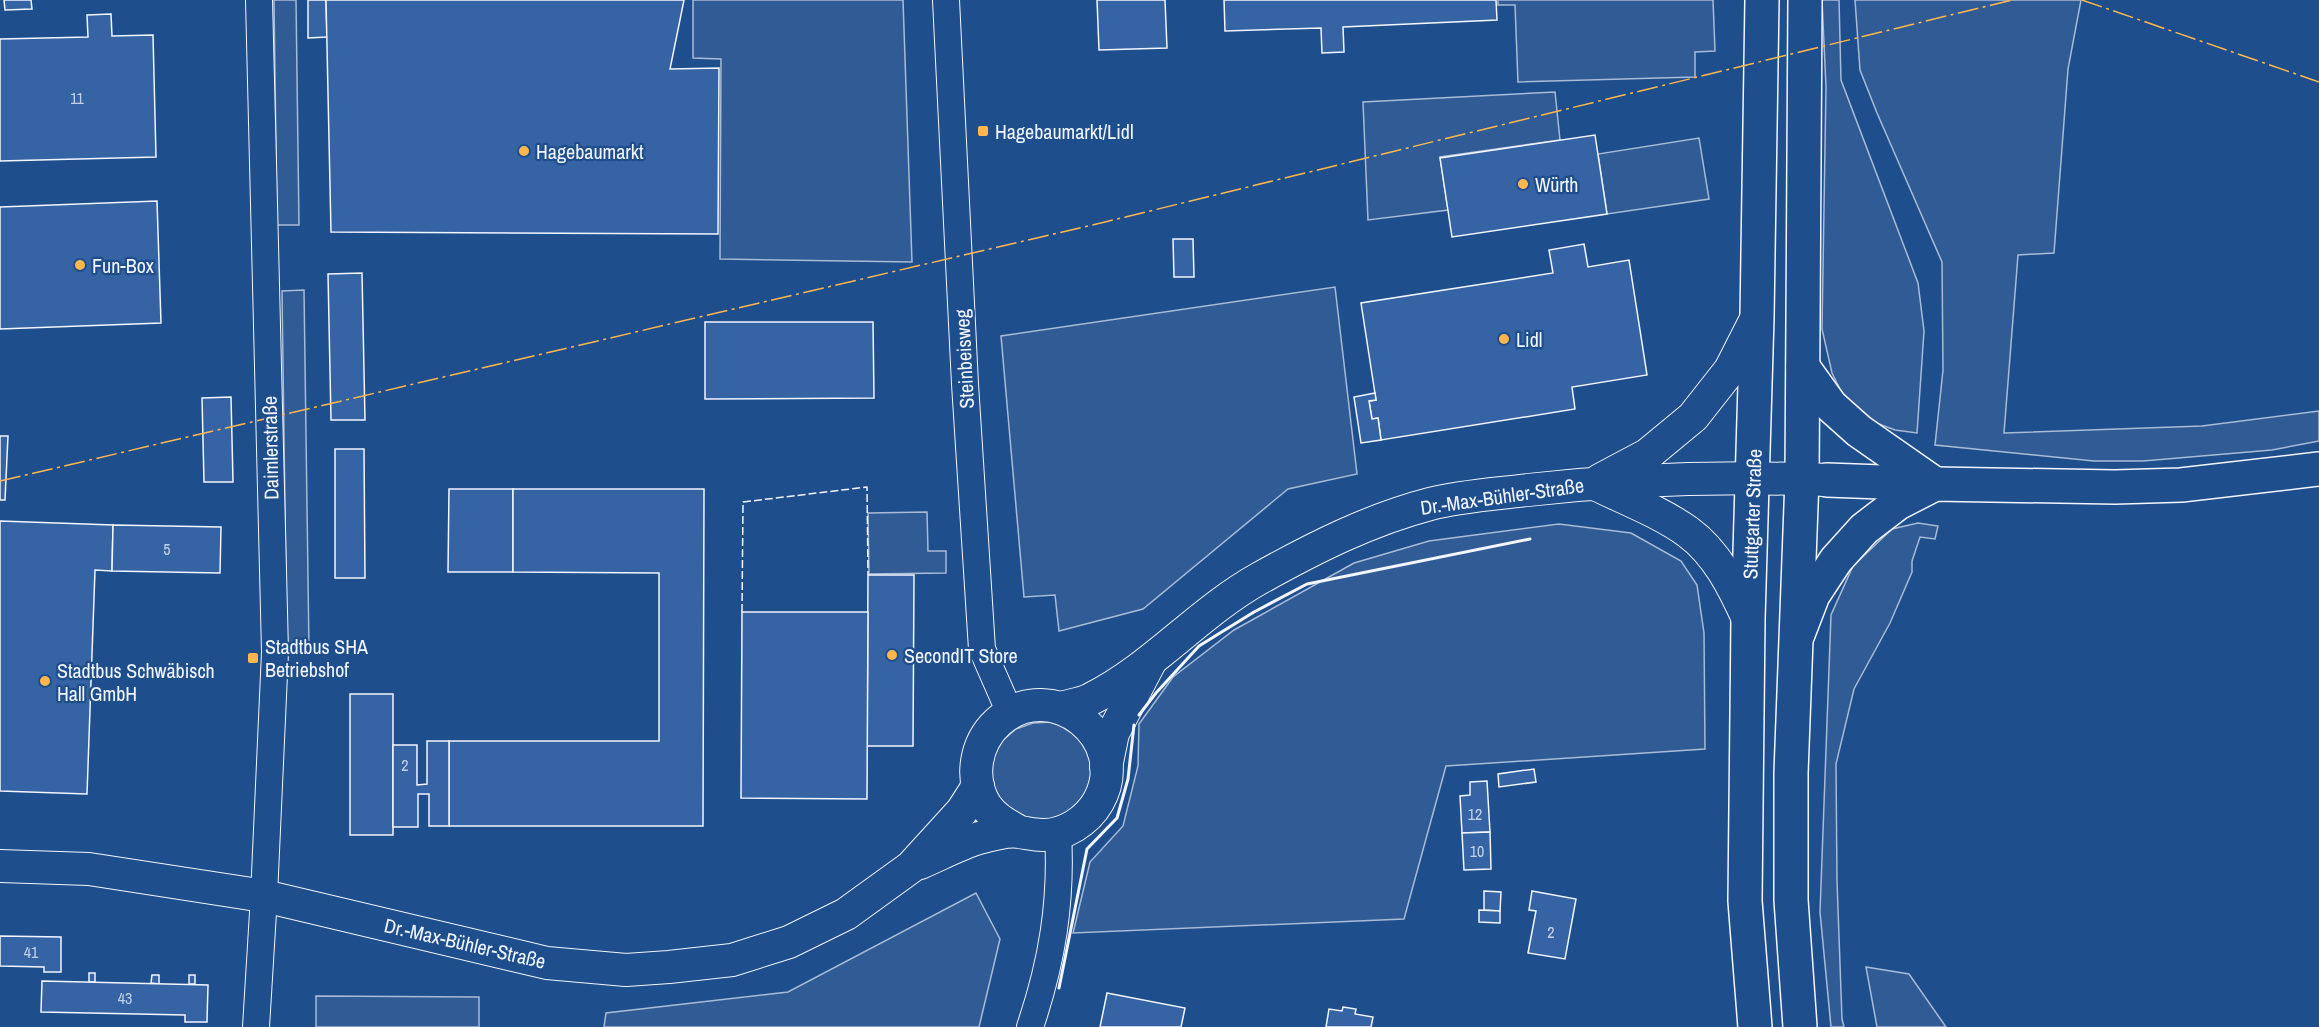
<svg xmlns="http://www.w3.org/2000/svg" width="2319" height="1027" font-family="'Archivo Narrow',sans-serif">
<rect width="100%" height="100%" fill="#1f4e8c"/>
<g fill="#305b95" stroke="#a8bbd7" stroke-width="1.5">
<path d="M274 0H296L299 225H277Z"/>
<path d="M693 0H903L912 262 720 259 721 59 693 58Z"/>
<path d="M1498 0H1713L1715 51 1695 52V77L1518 82 1515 5H1498Z"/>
<path d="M1822 0H1839L1841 80 1918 283 1924 331 1917 433 1895 430 1876 423 1844 397 1832 373 1822 329 1826 87Z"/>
<path d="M1855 0H2081L2068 69 2054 253 2018 255 2004 433 2202 426 2319 411V441L2272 450 2143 461H2094L1935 445 1943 370 1942 262 1877 113 1860 70Z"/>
<path d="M1555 92 1560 140 1440 157 1448 210 1368 220 1363 102Z"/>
<path d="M1699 138 1709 199 1607 214 1598 154Z"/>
<path d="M1335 287 1357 474 1288 489 1143 609 1059 631 1055 595 1024 597 1001 336Z"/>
<path d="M304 290 309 650 287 651 282 291Z"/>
<path d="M927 512 928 551H946V573L869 574 868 513Z"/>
<path d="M1918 523 1938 526 1935 539 1920 537 1912 561V572L1890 623 1854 689 1836 764 1837 881 1842 1019 1844 1027H1831L1820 912 1831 615 1853 566 1892 529Z"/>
<path d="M1559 524 1631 533 1681 561 1697 585 1704 633 1705 749 1446 766 1404 919 1073 933 1090 862 1123 826 1138 766 1139 724 1173 677 1234 630 1354 563 1429 541Z"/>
<path d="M1051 722 1067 728 1082 739 1091 754 1093 787 1061 822 1013 817 993 791 991 773 994 755 1003 740 1016 729 1033 723Z"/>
<path d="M976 893 1000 939 979 1027H604L606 1013 788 992Z"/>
<path d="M1866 967 1909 974 1946 1027H1877Z"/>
<path d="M316 996 479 997V1027H316Z"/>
</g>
<g fill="#3563a3" stroke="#f2f6ff" stroke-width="1.5">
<path d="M4 0H31L32 9 5 10Z"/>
<path d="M308 0H326L327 37 308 38Z"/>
<path d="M326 0H684L670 69 719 68 718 234 331 232Z"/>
<path d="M1097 0H1165L1167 48 1099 50Z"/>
<path d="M1224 0H1496L1497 20 1343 27 1344 52 1322 53 1321 28 1225 31Z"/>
<path d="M111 14 112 36 153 35 156 157 0 161V39L88 37 87 15Z"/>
<path d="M1595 135 1607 214 1452 237 1440 158Z"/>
<path d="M157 201 161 323 0 329V207Z"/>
<path d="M1173 239H1193L1194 277H1174Z"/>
<path d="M1584 244 1588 267 1629 260 1647 375 1572 387 1575 409 1381 440 1378 418 1372 419 1369 401 1376 400 1361 303 1553 273 1549 250Z"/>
<path d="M362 273 365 420H331L328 274Z"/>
<path d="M705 322H873L874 398 705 399Z"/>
<path d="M1375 393 1376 400 1369 401 1372 419 1378 418 1381 440 1361 443 1354 397Z"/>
<path d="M231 397 233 482H204L202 398Z"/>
<path d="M0 436H8L5 500H0Z"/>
<path d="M335 449H364L365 578H335Z"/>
<path d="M449 489H513V572H448Z"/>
<path d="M513 489H704L703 826H449V741H659V573L513 572Z"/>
<path d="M0 521 113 525 112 571 95 570 87 794 0 791Z"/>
<path d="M113 525 221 527 220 573 112 571Z"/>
<path d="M868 575H914L913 746H867Z"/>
<path d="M742 612H868L867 799 741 798Z"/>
<rect x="350" y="694" width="43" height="141"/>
<path d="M427 741H449V826H429V794H418V827H393V745H417V785L427 784Z"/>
<path d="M1534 769 1536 782 1499 787 1498 774Z"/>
<path d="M1487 781 1490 832 1462 833 1460 796 1470 795V782Z"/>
<path d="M1490 832 1491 869 1464 870 1462 833Z"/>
<path d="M1484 891 1501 892 1500 911 1484 910Z"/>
<path d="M1532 891 1576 899 1565 959 1528 953 1536 911 1529 910Z"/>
<path d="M1479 910 1500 911V923L1479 922Z"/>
<path d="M0 936 61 937V972H44V967L0 966Z"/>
<rect x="89" y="973" width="6" height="9"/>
<path d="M152 975H159V984L151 983Z"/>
<rect x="189" y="975" width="6" height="9"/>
<path d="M42 981 208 985 207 1022H185V1015L41 1012Z"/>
<path d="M1107 993 1185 1008 1181 1027H1100Z"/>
<path d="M1343 1007 1356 1009 1355 1014 1373 1017 1371 1027H1326L1329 1009 1342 1011Z"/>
</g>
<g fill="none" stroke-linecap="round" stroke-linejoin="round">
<defs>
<g id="minor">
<path d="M946 0 965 384 982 649 1010 713"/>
<path d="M256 1027 264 896 275 652 259 0"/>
<path d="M1030 1027C1052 962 1062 902 1058 833"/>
</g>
<g id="tertiary">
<path d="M1600 480 1647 455 1693 417 1730 370 1757 317"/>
<path d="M1597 485C1626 499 1662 513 1688 532 1717 553 1734 588 1748 619"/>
<path d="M1061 708C1070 705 1082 704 1091 699 1153 668 1199 612 1260 578 1314 548 1369 520 1430 504 1461 496 1496 494 1528 490 1627 479 1727 476 1827 480"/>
<path d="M1106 767 1113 733 1150 662"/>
<path d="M920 863C939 855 959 844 979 838 990 835 1008 830 1019 832 1027 833 1034 835 1042 835 1064 836 1087 821 1098 802 1134 739 1051 673 998 722 975 743 969 779 986 806 994 818 1006 824 1018 831"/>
<path d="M0 866 89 869 264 896 547 963 626 970 669 967 732 960 789 942 846 914 911 867 962 811 978 786"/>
</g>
<g id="secondary">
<path d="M1803 367 1831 406 1859 431 1935 484"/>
<path d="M1827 480 1909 483"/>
<path d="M1798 634 1813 595 1836 560 1864 529 1898 503 1935 484 2115 487 2181 485 2319 469"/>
</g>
<g id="primary">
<path d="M1755 1027 1745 901 1748 619 1757 317 1762 0"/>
<path d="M1800 1027 1791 900V773L1802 479 1805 0"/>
</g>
</defs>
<use href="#minor" stroke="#f2f6ff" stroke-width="28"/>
<use href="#tertiary" stroke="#f2f6ff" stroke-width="34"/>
<use href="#secondary" stroke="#f2f6ff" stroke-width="36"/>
<use href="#primary" stroke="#f2f6ff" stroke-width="36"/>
<use href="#minor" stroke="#1f4e8c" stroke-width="26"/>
<use href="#tertiary" stroke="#1f4e8c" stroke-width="32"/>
<use href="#secondary" stroke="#1f4e8c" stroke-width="33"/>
<use href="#primary" stroke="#1f4e8c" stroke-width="33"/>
<path stroke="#f2f6ff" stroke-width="1.5" stroke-dasharray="8 3" stroke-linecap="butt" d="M742 612 743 502 867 487 868 575"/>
<g stroke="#f2f6ff" stroke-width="3">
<path d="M1139 715 1156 693 1199 646 1254 612 1307 584 1530 539"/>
<path d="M1059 988 1087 849 1117 818 1128 779 1134 725"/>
</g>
<g stroke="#ffb74d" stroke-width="1.5" stroke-dasharray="21 4.5 3 4.5" stroke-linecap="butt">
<path d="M2082 0 2319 82"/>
<path d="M0 481 1105 222 2012 0"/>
</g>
</g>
<g fill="#ffb74d" stroke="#1f4e8c" stroke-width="2">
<rect x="977" y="125" width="12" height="12" rx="3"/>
<circle cx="524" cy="151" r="6"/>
<circle cx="1523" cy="184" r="6"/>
<circle cx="80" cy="265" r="6"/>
<circle cx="1504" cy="339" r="6"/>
<circle cx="892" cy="655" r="6"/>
<rect x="247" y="652" width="12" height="12" rx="3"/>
<circle cx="45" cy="681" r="6"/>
</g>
<g text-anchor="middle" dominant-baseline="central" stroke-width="4.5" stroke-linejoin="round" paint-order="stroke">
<g font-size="16" fill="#c3d1e8">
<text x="77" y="98">11</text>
<text x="167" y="549">5</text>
<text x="405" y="765">2</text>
<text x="1475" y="814">12</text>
<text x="1477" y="851">10</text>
<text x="1551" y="932">2</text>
<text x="31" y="952">41</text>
<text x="125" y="998">43</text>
</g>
<g font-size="20" fill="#f2f6ff" stroke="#1f4e8c" text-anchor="start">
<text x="995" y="131">Hagebaumarkt/Lidl</text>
<text x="536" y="151">Hagebaumarkt</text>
<text x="1535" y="184">Würth</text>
<text x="92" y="265">Fun-Box</text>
<text x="1516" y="339">Lidl</text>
<text x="265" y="646">Stadtbus SHA<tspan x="265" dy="23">Betriebshof</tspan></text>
<text x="904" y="655">SecondIT Store</text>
<text x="57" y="670">Stadtbus Schwäbisch<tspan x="57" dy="23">Hall GmbH</tspan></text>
</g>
<g font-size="20" fill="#f2f6ff" stroke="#1f4e8c">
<text transform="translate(964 359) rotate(-93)">Steinbeisweg</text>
<text transform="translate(270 448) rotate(-91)">Daimlerstraße</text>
<text transform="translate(1502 496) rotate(-8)">Dr.-Max-Bühler-Straße</text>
<text transform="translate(1752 514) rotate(-88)">Stuttgarter Straße</text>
<text transform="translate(465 943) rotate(13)">Dr.-Max-Bühler-Straße</text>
</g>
</g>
</svg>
